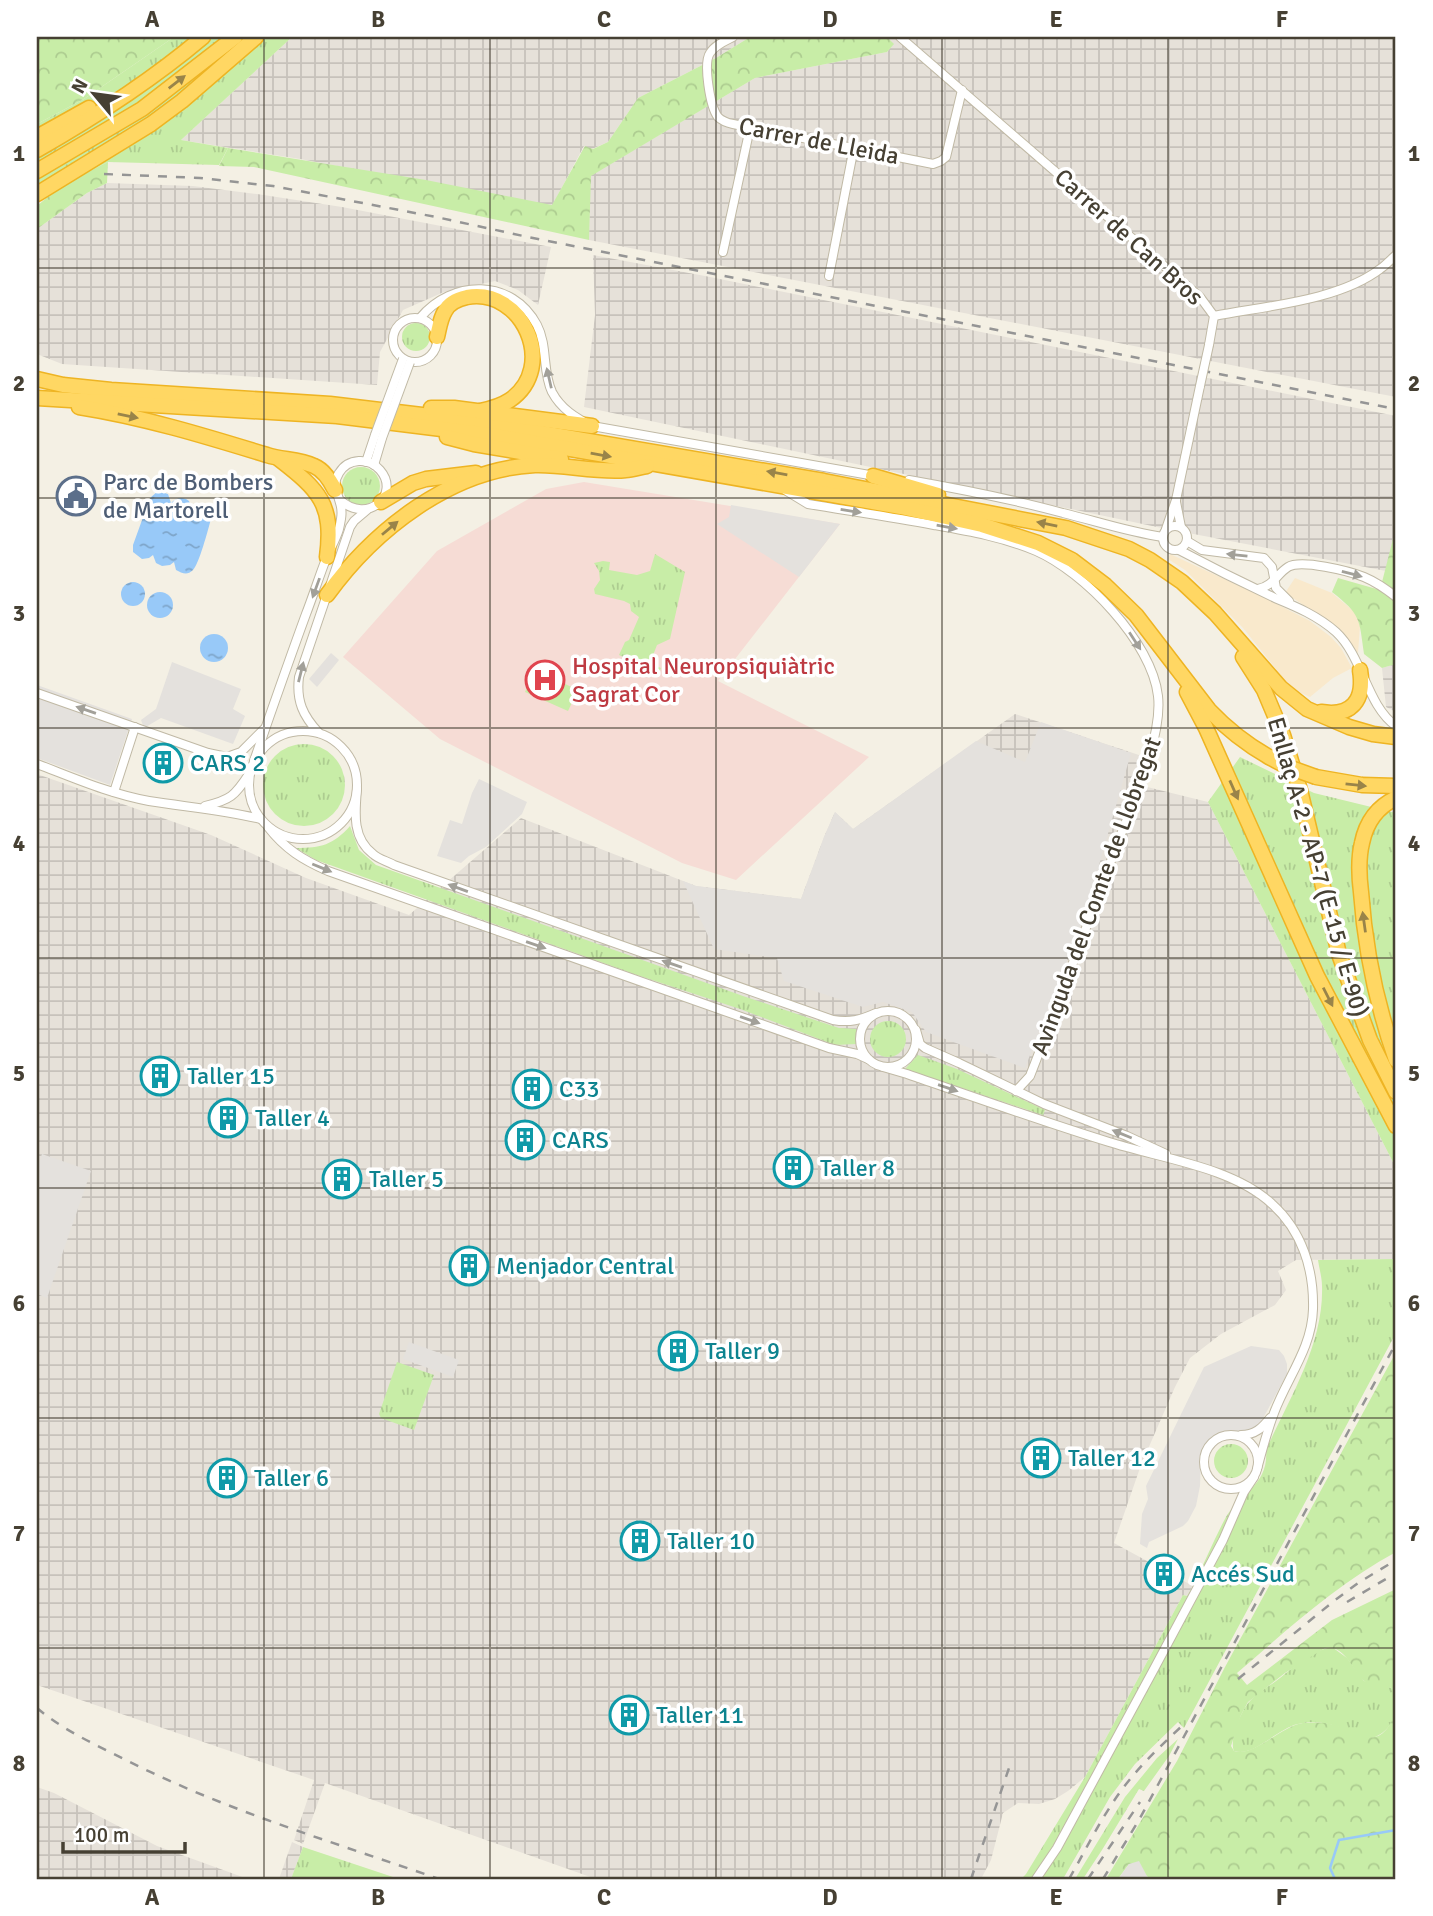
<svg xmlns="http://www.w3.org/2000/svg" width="1433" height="1916" font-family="Signika,sans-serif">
<defs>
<pattern id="industrial-grid" width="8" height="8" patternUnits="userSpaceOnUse" patternTransform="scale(1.75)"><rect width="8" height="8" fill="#e6e1d9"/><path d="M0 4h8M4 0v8" fill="none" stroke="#c7c2bb"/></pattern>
<pattern id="grass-tufts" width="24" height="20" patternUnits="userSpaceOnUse" patternTransform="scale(1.75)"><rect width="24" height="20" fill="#c8eda7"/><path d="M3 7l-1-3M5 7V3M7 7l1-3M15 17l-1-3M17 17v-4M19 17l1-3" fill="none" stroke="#adcc90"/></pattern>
<pattern id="forest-crowns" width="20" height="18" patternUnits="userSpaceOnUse" patternTransform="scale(1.75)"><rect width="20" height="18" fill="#c8eda7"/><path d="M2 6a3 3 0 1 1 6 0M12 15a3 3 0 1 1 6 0" fill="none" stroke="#adcc90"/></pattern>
<pattern id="water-ripples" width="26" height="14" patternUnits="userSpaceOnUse" patternTransform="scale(1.75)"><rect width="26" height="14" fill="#98c9f8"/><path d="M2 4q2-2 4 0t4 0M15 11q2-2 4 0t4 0" fill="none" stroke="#7ea5c9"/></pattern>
</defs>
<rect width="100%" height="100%" fill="#f4f0e4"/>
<g fill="#f9e9cc">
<path d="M1170 554 1259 595 1310 621 1331 637 1341 648 1352 668 1333 678 1310 697 1297 691 1284 679 1243 628 1185 570 1168 559Z"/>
<path d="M1295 578 1332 593 1356 613 1360 626 1358 653 1339 628 1285 593Z"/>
</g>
<g fill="url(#industrial-grid)">
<path d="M292 37H750L716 58 638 98 608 142 592 149 584 146 552 206 300 159 181 140Z"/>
<path d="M887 37H1396V397L589 240 590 176 755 78 887 52 893 44Z"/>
<path d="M107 183 193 186 257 194 342 207 551 247 538 305 518 290 495 281 444 292 403 310 380 352 377 385 62 364 37 354V229L87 193Z"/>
<path d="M593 255 705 276 1396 416V527L1386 571 1157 527 584 407 595 315Z"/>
<path d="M1396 664V712L1386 707 1382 668Z"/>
<path d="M1015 714 1142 756 1131 783 1208 802 1396 1168V1259L1296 1260 1278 1271 1286 1290 1275 1305 1221 1334 1190 1358 1175 1387 1141 1465 1114 1543 1193 1586 1187 1596 1183 1595 1085 1777 1068 1791 1055 1799 1039 1804 1018 1803 1003 1813 991 1860 981 1879H596L325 1783 303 1844 294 1840 314 1780 37 1685V774L211 835 306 878 409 915 521 818 696 886 801 899 824 837 835 812 853 829Z"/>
<path d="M37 1787 54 1793 157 1846 248 1879H37Z"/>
<path d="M292 1842 303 1847 291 1879H279Z"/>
</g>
<path fill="#f6dcd5" d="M584 482 840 524 718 681 869 757 736 880 682 863 440 739 343 657 437 551 546 489Z"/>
<g fill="url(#grass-tufts)">
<path d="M174 37H292L181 140 228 148 219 165 108 162 37 197V124L84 99Z"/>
<circle cx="416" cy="337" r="14"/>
<circle cx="361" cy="486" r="19"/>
<path d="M655 554 685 572 670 639 657 645 650 663 661 668 659 673 619 655 625 642 629 640 639 617 631 611 630 604 624 601 595 594 594 589 600 580 599 571 594 563 603 561 610 562 609 570 637 575 650 571Z"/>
<circle cx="304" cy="785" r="41"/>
<path d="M1240 757 1314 793 1396 813V1168L1208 802Z"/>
<path d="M350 826 359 850 376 865 743 996 839 1028 856 1029V1044L835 1045 740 1009 634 974 316 860 296 848C321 848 333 845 350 826Z"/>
<circle cx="888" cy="1039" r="18"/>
<path d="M918 1055 957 1069 1045 1110 1043 1115 905 1069Z"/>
<path d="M1396 1259V1333L1184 1728 1178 1722 1135 1764 1110 1797 1063 1879H1021L1026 1874 1085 1777 1183 1595 1187 1596 1193 1586C1204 1564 1214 1539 1226 1517 1241 1492 1269 1485 1266 1450 1289 1399 1324 1344 1322 1286 1322 1277 1319 1268 1318 1260Z"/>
<path d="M397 1362 434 1375 414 1430 381 1418 379 1414Z"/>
<circle cx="1231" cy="1461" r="17"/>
<path d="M1332 1647 1347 1658 1364 1681 1396 1689C1396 1696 1397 1704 1396 1711 1394 1724 1381 1739 1367 1738 1359 1737 1353 1733 1346 1730 1331 1723 1314 1720 1298 1724 1278 1728 1253 1758 1234 1751 1229 1740 1241 1710 1250 1701 1259 1691 1270 1686 1280 1678 1295 1666 1313 1650 1332 1647Z"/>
<path d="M1178 1739 1169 1756 1144 1791 1139 1789 1102 1850 1083 1879H1075L1125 1797 1157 1758Z"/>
<path d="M303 1847 399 1879H291Z"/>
</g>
<g fill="url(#forest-crowns)">
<path d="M37 37H174L84 99 37 124Z"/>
<path d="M750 37H887L894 44 887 52 755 78 591 176 589 240 254 167 219 166 228 148 426 180 552 205 585 146 593 149 608 142 638 98 716 58Z"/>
<path d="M108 162 107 183 87 193 37 229V206L63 184Z"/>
<path d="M1396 527V664L1382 668 1364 654C1359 618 1361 615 1332 592L1338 578 1380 590Z"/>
<path d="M1396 1352V1552C1337 1584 1288 1629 1237 1673L1247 1685 1332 1620 1396 1589V1689C1386 1686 1371 1688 1363 1680 1351 1668 1345 1645 1325 1648L1285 1673 1248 1702 1241 1715 1231 1746 1234 1751C1253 1758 1281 1726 1303 1723 1313 1722 1325 1722 1335 1725 1366 1735 1379 1752 1396 1712V1879H1148V1877L1129 1864 1118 1879H1106L1177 1761 1225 1667Z"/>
</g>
<path fill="#c8eda7" d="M535 670 578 690 568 711 525 692Z"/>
<g fill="#e4e1dd">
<path d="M731 505 840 524 799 577 717 524 729 517Z"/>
<path d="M331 653 339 660 317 687 309 679Z"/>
<path d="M172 662 241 689 233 709 245 716 233 744 161 718 144 728 141 720 156 709Z"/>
<path d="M37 685 132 719 110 785 37 758Z"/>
<path d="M1041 722 1131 753 1085 914 1025 1068 926 1032 912 1012 883 1002 863 1007 784 981 777 958 714 949 683 881 696 886 801 899 824 837 835 812 853 829 976 741 1025 762Z"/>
<path d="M479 779 527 802 522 814 486 847 469 856 461 863 437 856 450 820 462 824 472 793Z"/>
<path d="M42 1154 91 1171 47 1298 37 1294V1169Z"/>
<path d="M409 1342 459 1360 453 1377 403 1359Z"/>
<path d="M1251 1346 1279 1350 1284 1356 1287 1364V1374L1260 1424 1254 1429 1247 1431 1222 1432 1212 1437 1205 1446 1201 1455 1200 1486 1196 1506 1188 1521 1183 1526 1149 1542 1147 1548 1140 1544 1142 1514 1148 1499 1146 1486 1204 1367Z"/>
<path d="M1139 1861 1148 1878V1879H1118L1129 1864Z"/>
</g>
<g fill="url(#water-ripples)">
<path d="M158 491 168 494 171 503C177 498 182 496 189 501L192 510C201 501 213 506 211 519 208 530 199 564 193 570 187 576 182 573 176 570L174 562 170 565 162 566 156 563 153 555 149 558 142 559 133 552V545L150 498Z"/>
<circle cx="133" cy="594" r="12"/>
<circle cx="160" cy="605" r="13"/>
<circle cx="214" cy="648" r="14"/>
</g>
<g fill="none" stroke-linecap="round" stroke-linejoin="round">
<path stroke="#98c9f8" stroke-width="2.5" d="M1335 1879 1330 1868 1339 1840 1396 1830"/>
<defs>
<g id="street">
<path d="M733 37C725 41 715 45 710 53 703 63 710 107 718 117 722 121 728 123 733 124L933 164 941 161 946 157 962 90"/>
<path d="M900 37 1200 297 1214 316 1209 345"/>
<path d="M723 252 750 128"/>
<path d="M829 276 854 147"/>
<path d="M1214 316C1265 306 1338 301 1380 269 1386 265 1391 259 1396 255"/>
<circle cx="415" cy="340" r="22"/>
<path d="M420 318C452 279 512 278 537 325 548 346 542 371 552 392 561 409 576 418 592 426L875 476"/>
<path d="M366 462 375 435"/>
<path d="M374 465 382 438"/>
<path d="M909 480C960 489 1012 499 1063 513 1096 521 1128 532 1163 537"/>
<path d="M785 490 808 504C850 511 892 517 934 525 968 531 1003 537 1036 551 1084 572 1152 642 1158 696 1163 739 1129 811 1114 853 1086 927 1059 1002 1030 1076L1016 1091"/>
<path d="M1176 502 1181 527"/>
<circle cx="1175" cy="538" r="12"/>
<path d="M1166 529 1176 500 1200 386"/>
<path d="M1187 541 1202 550 1264 558 1272 567 1276 588 1289 601"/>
<path d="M1179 550C1211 567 1243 583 1275 598 1297 607 1318 616 1336 632 1363 657 1367 706 1396 726"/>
<path d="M1258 589C1273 586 1277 574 1288 567 1301 559 1349 571 1364 577 1376 582 1386 589 1396 597"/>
<path d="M37 693 208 753 227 757 241 752 264 729"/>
<circle cx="303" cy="785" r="54"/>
<path d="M319 733C303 716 296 701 299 677L350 527 354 521 367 510"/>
<path d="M254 761C271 712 288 663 306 614 313 596 319 577 326 559 330 549 336 539 339 529 341 520 343 512 340 503 337 491 332 484 339 473 348 458 369 457 380 470 401 494 368 525 340 500"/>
<path d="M37 764C74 778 110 794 149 801 187 807 224 810 261 819"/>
<path d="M357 789C355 813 352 838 373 854 378 859 387 861 394 865L833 1020C850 1023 860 1020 876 1013"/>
<path d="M114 792 135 727"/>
<path d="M205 806C230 800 235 796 249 774"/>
<path d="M268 827C285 849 303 860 328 871L829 1048 857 1054 868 1059"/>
<circle cx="888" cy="1039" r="28"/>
<path d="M916 1030 920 1044 925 1048 959 1063 1044 1104 1127 1136 1166 1154"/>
<path d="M883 1067 907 1074C974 1097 1041 1121 1109 1142 1159 1158 1233 1167 1272 1204 1302 1231 1314 1269 1313 1309 1312 1348 1287 1378 1274 1413 1267 1431 1262 1451 1257 1469"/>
<path d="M1241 1435C1255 1435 1262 1428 1270 1418"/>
<circle cx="1231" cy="1462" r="27"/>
<path d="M1036 1879 1057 1848 1154 1669 1223 1540 1244 1492 1254 1477"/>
</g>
<g id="highway">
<path d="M37 137 89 108"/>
<path d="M37 150C95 117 152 80 203 37"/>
<path d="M37 171 142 109 235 37"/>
<path d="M37 194 151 124 182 101 256 37"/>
<path d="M437 337C439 329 440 319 445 311 449 303 458 299 467 297 523 287 558 367 510 400 501 406 490 409 480 411"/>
<path d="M37 379 63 385 111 390 330 404 472 421 824 481 1066 528 1129 549 1150 560 1182 582 1215 613 1281 688 1307 709 1349 727 1373 734 1396 737"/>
<path d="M37 398 337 416 490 435 901 507 982 525 1038 543 1072 560 1105 585 1136 615 1209 710C1227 729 1246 744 1269 757"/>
<path d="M79 407C143 417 205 436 267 455 282 460 299 459 314 466 324 470 330 480 335 490"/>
<path d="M431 408H454L592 426"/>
<path d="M447 437 474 444 561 459"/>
<path d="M279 459C319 490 334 504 327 557"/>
<path d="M873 476 938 495"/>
<path d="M381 502 413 483 426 479 476 473"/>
<path d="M327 595C374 530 451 469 535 465 564 464 597 473 626 470 633 470 640 467 647 466"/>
<path d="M1243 657 1264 690 1283 735 1300 790 1339 954 1370 1040 1396 1092"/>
<path d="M1187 692 1206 728 1317 976 1396 1126"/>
<path d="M1321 712C1352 717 1365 700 1360 670"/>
<path d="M1316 777 1362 785 1396 786"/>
<path d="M1396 798C1377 807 1366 823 1362 843 1358 859 1359 876 1361 892 1365 949 1377 1006 1396 1060"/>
</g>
</defs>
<use href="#street" stroke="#c0b9a5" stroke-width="10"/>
<use href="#highway" stroke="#eeb423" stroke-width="17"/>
<use href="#street" stroke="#fff" stroke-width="8"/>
<use href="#highway" stroke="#ffd763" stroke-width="14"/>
<g stroke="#959595" stroke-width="2.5" stroke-dasharray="9 9" stroke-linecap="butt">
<path d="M104 174 200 178 273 186 436 217 528 237 1396 409"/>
<path d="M1347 1602 1396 1573"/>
<path d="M1238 1679 1334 1601 1358 1583 1396 1560"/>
<path d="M37 1708C63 1730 94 1744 124 1759 224 1810 333 1842 439 1879"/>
<path d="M971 1879 1009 1768"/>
<path d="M1069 1879C1083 1855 1095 1830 1110 1807 1130 1775 1156 1750 1183 1725"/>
<path d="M1088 1879 1140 1802"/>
<path d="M1103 1879 1139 1820 1396 1343"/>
</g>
<defs>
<g id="street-bridge">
<path d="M1200 386 1209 345"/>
<path d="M375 435 403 359"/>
<path d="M382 438 410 362"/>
</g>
<path id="highway-bridge" d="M1269 757 1288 767 1316 777"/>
</defs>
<use href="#street-bridge" stroke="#c0b9a5" stroke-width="10" stroke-linecap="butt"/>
<use href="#highway-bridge" stroke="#eeb423" stroke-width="17" stroke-linecap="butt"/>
<use href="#street-bridge" stroke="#fff" stroke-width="8"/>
<use href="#highway-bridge" stroke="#ffd763" stroke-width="14"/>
</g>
<defs><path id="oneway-solid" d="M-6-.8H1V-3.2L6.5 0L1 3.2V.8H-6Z" transform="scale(1.75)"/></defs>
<g fill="#998449">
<use href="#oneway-solid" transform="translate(177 82) rotate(-38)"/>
<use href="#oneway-solid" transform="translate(128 416) rotate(12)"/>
<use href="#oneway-solid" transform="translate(601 455) rotate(10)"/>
<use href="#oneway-solid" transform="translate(777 473) rotate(-170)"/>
<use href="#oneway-solid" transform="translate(1047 524) rotate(-168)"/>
<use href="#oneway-solid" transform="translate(390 528) rotate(-40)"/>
<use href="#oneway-solid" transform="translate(1356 785) rotate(6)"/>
<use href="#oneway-solid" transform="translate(1234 790) rotate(66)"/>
<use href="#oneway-solid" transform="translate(1364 922) rotate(-98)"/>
<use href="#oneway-solid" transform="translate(1328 997) rotate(63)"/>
</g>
<g fill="#a2a099">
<use href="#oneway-solid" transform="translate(549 378) rotate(-103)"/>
<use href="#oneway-solid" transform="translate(851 511) rotate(9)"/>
<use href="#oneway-solid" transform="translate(947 527) rotate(10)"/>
<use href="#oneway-solid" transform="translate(1237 555) rotate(-174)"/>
<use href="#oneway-solid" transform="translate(1352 574) rotate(15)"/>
<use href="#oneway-solid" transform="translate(316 588) rotate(110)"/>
<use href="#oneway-solid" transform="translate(1135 641) rotate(57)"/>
<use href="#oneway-solid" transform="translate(301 672) rotate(-76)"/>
<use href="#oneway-solid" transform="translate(86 710) rotate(-161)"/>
<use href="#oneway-solid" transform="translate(322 868) rotate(22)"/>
<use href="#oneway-solid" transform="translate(458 888) rotate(-160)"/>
<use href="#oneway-solid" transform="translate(536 945) rotate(19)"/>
<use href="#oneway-solid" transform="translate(672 964) rotate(-161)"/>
<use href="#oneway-solid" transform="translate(750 1020) rotate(19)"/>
<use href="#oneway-solid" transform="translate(948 1088) rotate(19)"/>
<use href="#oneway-solid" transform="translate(1122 1134) rotate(-158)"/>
</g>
<path fill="none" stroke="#464033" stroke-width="2" stroke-opacity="0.55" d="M264 37V1879M490 37V1879M716 37V1879M942 37V1879M1168 37V1879M37 268H1396M37 498H1396M37 728H1396M37 958H1396M37 1188H1396M37 1418H1396M37 1648H1396"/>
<defs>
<symbol id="civic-ring" viewBox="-11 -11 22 22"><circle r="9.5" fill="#fff" stroke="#5c6f8a" stroke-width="1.5"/><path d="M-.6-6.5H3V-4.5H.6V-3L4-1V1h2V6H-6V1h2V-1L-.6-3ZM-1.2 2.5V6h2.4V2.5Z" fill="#5c6f8a"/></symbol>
<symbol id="hospital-ring" viewBox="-11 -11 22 22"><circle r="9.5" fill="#fff" stroke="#e0444e" stroke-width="1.5"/><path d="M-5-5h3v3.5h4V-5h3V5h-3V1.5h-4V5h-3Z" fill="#e0444e"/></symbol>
<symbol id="building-ring" viewBox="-11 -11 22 22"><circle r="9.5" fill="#fff" stroke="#0f9aa8" stroke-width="1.5"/><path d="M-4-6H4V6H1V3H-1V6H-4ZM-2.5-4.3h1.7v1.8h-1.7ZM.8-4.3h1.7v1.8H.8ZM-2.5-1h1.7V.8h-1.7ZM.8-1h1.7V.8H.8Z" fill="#0f9aa8"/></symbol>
</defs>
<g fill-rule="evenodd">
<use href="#civic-ring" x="54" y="474" width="44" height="44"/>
<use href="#hospital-ring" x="523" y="658" width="44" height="44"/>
<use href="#building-ring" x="141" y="741" width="44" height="44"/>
<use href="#building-ring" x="138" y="1054" width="44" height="44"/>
<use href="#building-ring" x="510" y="1067" width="44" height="44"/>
<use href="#building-ring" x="206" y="1096" width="44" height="44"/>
<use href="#building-ring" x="503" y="1118" width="44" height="44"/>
<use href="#building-ring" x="771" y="1146" width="44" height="44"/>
<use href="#building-ring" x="320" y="1157" width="44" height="44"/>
<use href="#building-ring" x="447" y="1244" width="44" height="44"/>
<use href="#building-ring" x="656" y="1329" width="44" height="44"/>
<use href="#building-ring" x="1019" y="1436" width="44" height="44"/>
<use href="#building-ring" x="205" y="1456" width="44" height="44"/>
<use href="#building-ring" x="618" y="1519" width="44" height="44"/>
<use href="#building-ring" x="1142" y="1552" width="44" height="44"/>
<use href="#building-ring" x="607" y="1693" width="44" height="44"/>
</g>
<g text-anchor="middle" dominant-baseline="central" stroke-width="7" stroke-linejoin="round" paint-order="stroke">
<g font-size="24" fill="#464033" stroke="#fff">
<text transform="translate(819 141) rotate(11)">Carrer de Lleida</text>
<text transform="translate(1129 237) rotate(42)">Carrer de Can Bros</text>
<text transform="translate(1318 867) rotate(74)">Enllaç A-2 - AP-7 (E-15 / E-90)</text>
<text transform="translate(1096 896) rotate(-70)">Avinguda del Comte de Llobregat</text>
</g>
<g font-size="24" fill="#4e5e75" stroke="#fff" text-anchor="start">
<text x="103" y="482">Parc de Bombers<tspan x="103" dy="28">de Martorell</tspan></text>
</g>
<g font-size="24" fill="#be3a42" stroke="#fff" text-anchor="start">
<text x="572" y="666">Hospital Neuropsiquiàtric<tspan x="572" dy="28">Sagrat Cor</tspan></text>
</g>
<g font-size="24" fill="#0d838f" stroke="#fff" text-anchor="start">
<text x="190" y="763">CARS 2</text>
<text x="187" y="1076">Taller 15</text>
<text x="559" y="1089">C33</text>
<text x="255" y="1118">Taller 4</text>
<text x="552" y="1140">CARS</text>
<text x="820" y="1168">Taller 8</text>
<text x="369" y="1179">Taller 5</text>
<text x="496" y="1266">Menjador Central</text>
<text x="705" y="1351">Taller 9</text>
<text x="1068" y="1458">Taller 12</text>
<text x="254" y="1478">Taller 6</text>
<text x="667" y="1541">Taller 10</text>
<text x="1191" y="1574">Accés Sud</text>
<text x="656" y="1715">Taller 11</text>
</g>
</g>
<rect width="1433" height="1916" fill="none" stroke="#ffffff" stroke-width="77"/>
<g transform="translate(94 94) rotate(299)" stroke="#ffffff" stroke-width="5" paint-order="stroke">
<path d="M0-5L12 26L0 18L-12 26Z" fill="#464033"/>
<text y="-10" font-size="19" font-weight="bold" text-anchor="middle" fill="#464033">N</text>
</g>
<path d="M63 1842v10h122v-10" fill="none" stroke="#464033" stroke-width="3.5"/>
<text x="74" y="1842" font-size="21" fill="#464033" stroke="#ffffff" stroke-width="5" paint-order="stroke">100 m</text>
<rect x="38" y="38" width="1356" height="1840" fill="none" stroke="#464033" stroke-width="2.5"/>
<g font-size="23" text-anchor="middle" font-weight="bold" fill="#464033">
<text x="152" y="27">A</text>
<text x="378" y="27">B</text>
<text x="604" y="27">C</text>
<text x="830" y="27">D</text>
<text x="1056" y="27">E</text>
<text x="1282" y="27">F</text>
<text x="19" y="161">1</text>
<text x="1414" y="161">1</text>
<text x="19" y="391">2</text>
<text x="1414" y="391">2</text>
<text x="19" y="621">3</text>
<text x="1414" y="621">3</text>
<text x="19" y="851">4</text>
<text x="1414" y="851">4</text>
<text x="19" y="1081">5</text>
<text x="1414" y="1081">5</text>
<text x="19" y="1311">6</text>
<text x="1414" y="1311">6</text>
<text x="19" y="1541">7</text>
<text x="1414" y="1541">7</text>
<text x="19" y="1771">8</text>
<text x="1414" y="1771">8</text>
<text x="152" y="1905">A</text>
<text x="378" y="1905">B</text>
<text x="604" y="1905">C</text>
<text x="830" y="1905">D</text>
<text x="1056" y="1905">E</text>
<text x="1282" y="1905">F</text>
</g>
</svg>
